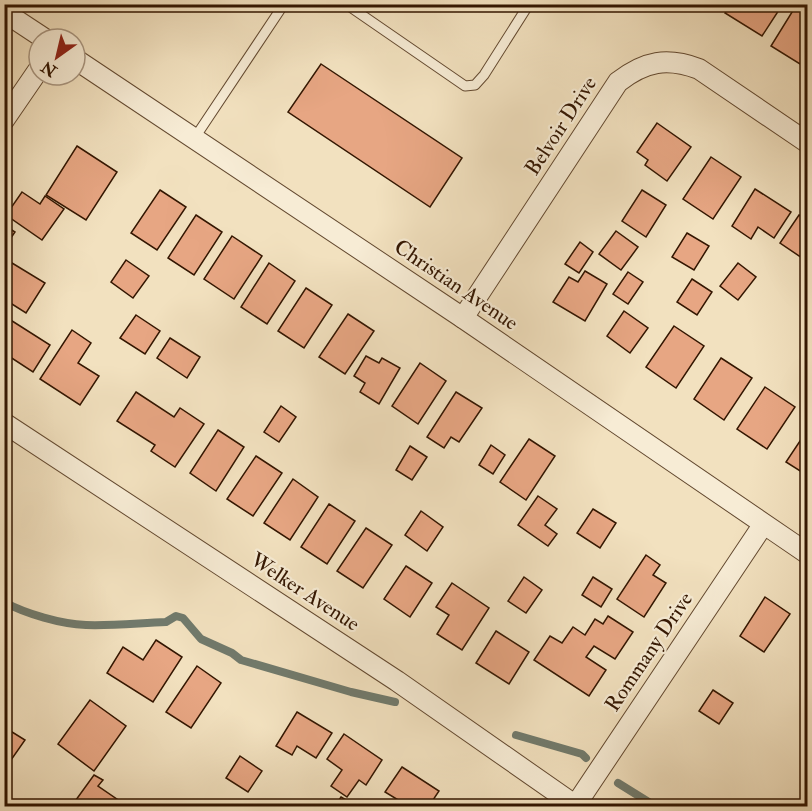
<svg xmlns="http://www.w3.org/2000/svg" width="812" height="811" font-family="'IM FELL Double Pica',serif">
<rect width="100%" height="100%" fill="#f2e1bf"/>
<filter id="stains"><feTurbulence type="fractalNoise" baseFrequency=".00333" numOctaves="4"/><feColorMatrix values="0 0 0 0 .2 0 0 0 0 .09 0 0 0 0 .02 0 0 0 .5 -.17"/></filter>
<radialGradient id="worn" r=".72"><stop offset=".6" stop-color="#630" stop-opacity="0"/><stop offset="1" stop-color="#630" stop-opacity=".3"/></radialGradient>
<g fill="none" stroke-linecap="round" stroke-linejoin="round">
<g stroke="#717a6c" stroke-width="8">
<path d="M4 602C26 614 61 624 86 625 112 626 139 623 166 622L176 616 183 618 201 639 232 653 241 660 351 692 395 702"/>
<path d="M516 735 582 754 586 758"/>
<path d="M618 783 655 806"/>
</g>
</g>
<g fill="#e7a683" stroke="#331601" stroke-width="1.5">
<path d="M731 4H770L779 10 762 36 725 13Z"/>
<path d="M797 4H808V52L800 64 771 46Z"/>
<path d="M321 64 462 158 430 207 288 112Z"/>
<path d="M657 123 691 147 667 181 645 165 648 160 637 152Z"/>
<path d="M77 146 117 172 86 220 46 195Z"/>
<path d="M711 157 741 177 713 219 683 199Z"/>
<path d="M755 189 791 212 774 238 758 227 751 239 732 226Z"/>
<path d="M160 190 186 207 157 250 131 233Z"/>
<path d="M642 190 666 205 646 237 622 221Z"/>
<path d="M22 192 40 204 45 196 64 209 42 240 6 215Z"/>
<path d="M196 215 222 232 194 275 168 258Z"/>
<path d="M799 215 808 220V262L780 243Z"/>
<path d="M4 225 15 232 4 248Z"/>
<path d="M616 231 638 247 621 270 599 254Z"/>
<path d="M687 233 709 246 694 270 672 257Z"/>
<path d="M232 236 262 256 234 299 204 279Z"/>
<path d="M580 242 593 252 579 273 565 264Z"/>
<path d="M126 260 149 276 133 298 111 282Z"/>
<path d="M12 263 45 283 26 313 4 299V275Z"/>
<path d="M269 263 295 281 267 324 241 307Z"/>
<path d="M738 263 756 277 738 300 720 286Z"/>
<path d="M585 271 607 284 585 321 553 302 569 277 578 282Z"/>
<path d="M628 272 643 282 628 304 613 294Z"/>
<path d="M692 279 712 292 697 315 677 302Z"/>
<path d="M306 288 332 305 304 348 278 331Z"/>
<path d="M624 311 648 328 630 353 607 336Z"/>
<path d="M348 314 374 331 345 374 319 357Z"/>
<path d="M136 315 160 331 145 354 120 338Z"/>
<path d="M9 319 50 345 33 372 4 353V326Z"/>
<path d="M674 326 704 346 676 388 646 367Z"/>
<path d="M72 330 91 343 78 363 99 376 80 405 40 379Z"/>
<path d="M170 338 200 357 187 378 157 358Z"/>
<path d="M366 356 379 363 382 358 400 368 379 404 360 392 365 383 354 376Z"/>
<path d="M721 358 752 378 724 420 694 399Z"/>
<path d="M420 363 446 381 418 424 392 406Z"/>
<path d="M765 387 795 407 767 449 737 429Z"/>
<path d="M136 392 174 417 180 408 204 424 175 467 151 451 155 445 117 421Z"/>
<path d="M456 392 482 408 459 442 451 437 444 448 427 437Z"/>
<path d="M281 406 296 417 279 442 264 432Z"/>
<path d="M808 429V476L786 462Z"/>
<path d="M218 430 244 447 216 491 190 473Z"/>
<path d="M529 439 555 456 526 500 500 482Z"/>
<path d="M491 445 505 455 493 474 479 465Z"/>
<path d="M410 446 427 457 412 480 396 470Z"/>
<path d="M256 456 282 473 253 516 227 499Z"/>
<path d="M293 479 318 497 290 540 264 523Z"/>
<path d="M538 496 557 509 545 525 557 534 548 546 518 525Z"/>
<path d="M329 504 355 521 327 564 301 547Z"/>
<path d="M593 509 616 523 600 548 577 533Z"/>
<path d="M421 511 443 527 427 551 405 535Z"/>
<path d="M366 528 392 545 363 588 337 571Z"/>
<path d="M646 555 660 565 653 575 666 583 644 617 617 599Z"/>
<path d="M406 566 432 583 410 617 384 599Z"/>
<path d="M524 577 542 590 526 613 508 601Z"/>
<path d="M593 577 612 589 601 607 582 595Z"/>
<path d="M452 583 489 608 462 650 437 634 449 615 436 607Z"/>
<path d="M765 597 790 614 764 652 740 636Z"/>
<path d="M608 616 633 632 615 659 594 646 586 657 606 670 589 696 534 660 550 636 562 643 573 627 585 635 595 619 603 624Z"/>
<path d="M496 631 529 652 509 684 476 663Z"/>
<path d="M156 640 182 657 153 702 107 673 123 647 143 660Z"/>
<path d="M197 666 221 683 191 728 166 712Z"/>
<path d="M713 690 733 703 719 724 699 711Z"/>
<path d="M90 700 126 726 94 771 58 744Z"/>
<path d="M297 712 332 733 316 758 297 746 292 755 276 746Z"/>
<path d="M4 727 25 740 4 770Z"/>
<path d="M344 734 382 760 366 785 359 780 347 797 331 786 342 770 327 759Z"/>
<path d="M240 756 262 771 248 792 226 778Z"/>
<path d="M402 767 439 791 429 806H408L385 792Z"/>
<path d="M94 775 103 780 98 786 127 806H77L73 804Z"/>
<path d="M341 797 356 806H335Z"/>
</g>
<g fill="none" stroke-linecap="round" stroke-linejoin="round">
<defs>
<g id="service">
<path d="M346 4 465 86 475 85 484 75 529 4"/>
<path d="M194 139 284 4"/>
</g>
<g id="minor">
<path d="M4 12 45 39"/>
<path d="M75 59 463 318 808 554"/>
<path d="M4 120 39 69"/>
<path d="M463 318 618 82C645 61 667 57 699 69L808 143"/>
<path d="M4 423 397 681 576 806"/>
<path d="M575 806 763 525"/>
</g>
</defs>
<use href="#service" stroke="#634930" stroke-width="11"/>
<use href="#minor" stroke="#634930" stroke-width="22"/>
<use href="#service" stroke="#f7ecd5" stroke-width="9"/>
<use href="#minor" stroke="#f7ecd5" stroke-width="20"/>
</g>
<g text-anchor="middle" dominant-baseline="central" stroke-width="4.5" stroke-linejoin="round" paint-order="stroke">
<g font-size="21" fill="#331601" stroke="#f7ecd5">
<text transform="translate(561 126) rotate(-57)">Belvoir Drive</text>
<text transform="translate(456 285) rotate(34)">Christian Avenue</text>
<text transform="translate(305 592) rotate(33)">Welker Avenue</text>
<text transform="translate(649 652) rotate(-56)">Rommany Drive</text>
</g>
</g>
<rect width="812" height="811" fill="none" stroke="#f2e1bf" stroke-width="24"/>
<rect x="6" y="6" width="800" height="799" fill="none" stroke="#331601" stroke-width="3"/>
<rect x="12" y="12" width="788" height="787" fill="none" stroke="#331601" stroke-width="1.5"/>
<g transform="translate(57 57) rotate(214)"><circle r="28" fill="#f7ecd5" stroke="#a99680" stroke-width="1.5"/>
<path d="M0-4.5L10 22L0 15L-10 22Z" fill="#8f2418"/>
<text y="-9" font-size="16" font-weight="bold" text-anchor="middle" fill="#331601">N</text>
</g>
<rect width="100%" height="100%" filter="url(#stains)"/>
<rect width="100%" height="100%" fill="url(#worn)"/>
</svg>
